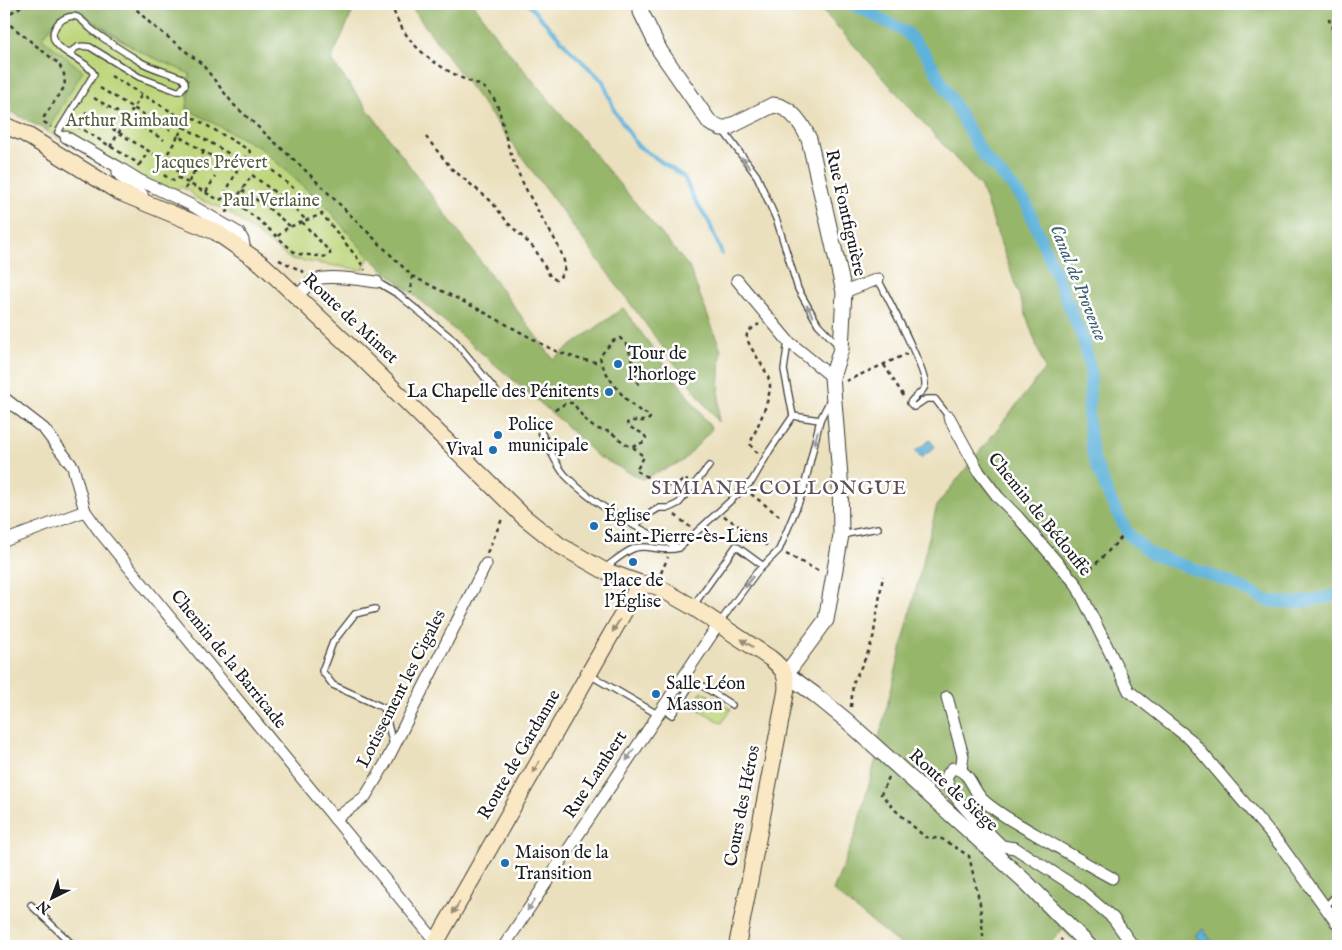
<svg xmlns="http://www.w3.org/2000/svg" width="1342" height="950" font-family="'IM FELL English',serif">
<rect width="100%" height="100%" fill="#fff"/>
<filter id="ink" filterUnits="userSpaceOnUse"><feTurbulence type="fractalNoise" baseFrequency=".02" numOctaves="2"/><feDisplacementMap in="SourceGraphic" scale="10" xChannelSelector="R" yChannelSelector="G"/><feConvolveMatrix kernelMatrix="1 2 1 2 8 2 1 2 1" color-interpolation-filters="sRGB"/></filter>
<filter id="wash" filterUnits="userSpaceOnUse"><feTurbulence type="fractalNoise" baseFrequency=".0096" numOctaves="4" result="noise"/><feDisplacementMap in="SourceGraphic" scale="20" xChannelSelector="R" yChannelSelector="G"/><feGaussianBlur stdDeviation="1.12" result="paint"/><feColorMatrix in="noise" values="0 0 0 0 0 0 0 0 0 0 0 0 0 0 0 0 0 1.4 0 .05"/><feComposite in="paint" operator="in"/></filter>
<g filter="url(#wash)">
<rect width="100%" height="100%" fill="#ebe0bd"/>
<g fill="#bdd57a" stroke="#6c784b">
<path d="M77 13 141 52 191 74 187 109 262 149 327 208 369 257 363 270 290 259 226 210 196 198 189 190 181 187 175 190C132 174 86 155 47 131L82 72 42 38C53 25 58 16 77 13Z"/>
<path d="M702 691 731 709 722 723 693 706Z"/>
</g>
<g fill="#96b66a" stroke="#596943">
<path d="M4 4H356L331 60 553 359 623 308 712 429 683 461 642 479 597 456 559 419 369 257 327 208 262 149 187 109 190 74 141 52 83 15C64 8 53 25 42 38L83 71 47 131 4 108Z"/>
<path d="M409 4H474L498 39 689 267 721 350 718 422Z"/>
<path d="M817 4H1338V946H1079L878 742 937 505 1045 369 981 187Z"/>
<path d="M877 755 952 820 1063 928 1048 946H902L833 891 855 835Z"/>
</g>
<g fill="#5fb2da" stroke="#3e677b">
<path d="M930 440 935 447 921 458 915 451Z"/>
<path d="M1203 929 1214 945 1212 946H1203L1195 935Z"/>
</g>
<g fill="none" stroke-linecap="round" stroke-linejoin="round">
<path stroke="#5fb2da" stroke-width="4" d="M528 4 573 53 603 81 615 112 638 146 684 177 694 199 709 222 722 254"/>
<path stroke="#5fb2da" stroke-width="12" d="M852 4 906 32 927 56 983 155 1012 186 1026 203 1083 339 1091 373 1088 420 1093 456 1110 499 1129 535 1151 554 1227 581 1268 601 1296 603 1338 595"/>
</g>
</g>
<g filter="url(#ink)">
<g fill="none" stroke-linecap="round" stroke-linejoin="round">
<defs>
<g id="service">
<path d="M722 129 757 176 777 221 798 289 818 324 838 345"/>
<path d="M66 137 58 132 94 74C86 60 65 56 56 43 53 39 52 33 55 28 58 21 69 14 77 17 82 19 87 26 91 29 106 41 123 51 139 61 152 69 168 72 182 78L185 82V85L180 91H177L139 77 90 47C80 45 76 46 69 54"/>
<path d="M878 279C886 295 928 373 925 386 923 393 913 397 910 403L914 407 926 399H935L949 417"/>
<path d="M377 282 399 295 455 341 496 391"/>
<path d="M793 416 820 420"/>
<path d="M545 424 542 427 541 432C548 445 556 466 566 476 597 508 639 529 679 548"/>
<path d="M635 526 644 517 659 508H669L679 503 709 466"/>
<path d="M841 535 878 528"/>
<path d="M605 568C614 561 624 552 635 548 648 544 664 553 679 548L752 481 770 450 793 416 784 370 788 341"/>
<path d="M693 606 736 546 762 565"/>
<path d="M375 609 355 614 333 642 322 671 333 685 384 708 393 745"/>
<path d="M720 622 756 573 779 550 803 492 820 420 829 402"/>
<path d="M590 675 657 714"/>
<path d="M662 708 672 715 690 686 694 683H698L732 705"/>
<path d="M31 905 74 946"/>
<path d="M1325 907 1338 893"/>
</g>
<g id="minor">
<path d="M66 137 118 167V173L121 177 142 194 144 203"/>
<path d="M118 167 139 180 191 205 239 233 243 240 244 245 241 249"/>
<path d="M737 280 788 341 832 377"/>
<path d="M844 292 878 279"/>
<path d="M297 297C303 290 309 282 318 279 332 275 362 280 377 282"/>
<path d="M4 398 44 429 73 467 85 511 100 532 436 942"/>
<path d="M949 417 979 472 998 497 1017 516 1076 584 1129 691 1191 740 1281 846 1338 925"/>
<path d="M4 541 85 511"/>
<path d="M947 697 963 756 961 769"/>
<path d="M335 819 365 797 385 764 486 564"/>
<path d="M1002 846C990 834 949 796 947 781 946 775 949 772 953 768 972 772 971 789 983 800 998 814 1018 824 1035 834 1061 849 1086 864 1112 878"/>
<path d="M995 848 1002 846 1015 848 1079 889 1113 918 1133 946"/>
<path d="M504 946 718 625"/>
</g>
<path id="tertiary" d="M641 4V12L660 51 710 123 721 128H727L773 105C791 106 802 124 809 139L844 292 841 349 832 377 840 476 841 535 826 620 792 666 785 673 814 694 846 720 1027 883 1089 946"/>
<g id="secondary">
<path d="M4 125 25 134 119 192 216 232 262 264 274 275 360 356 524 517 559 545 603 570 639 583 656 586 693 607 770 658C783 668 788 676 786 692L737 946"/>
<path d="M440 946 436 942 633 596 639 583"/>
</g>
</defs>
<use href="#service" stroke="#3b3934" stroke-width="8"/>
<use href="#minor" stroke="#3b3934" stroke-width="13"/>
<use href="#tertiary" stroke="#3b3934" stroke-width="17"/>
<use href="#secondary" stroke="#3b3934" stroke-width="18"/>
<g stroke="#3b3934" stroke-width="2.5" stroke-dasharray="4 4" stroke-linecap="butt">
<path d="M131 4 150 23 202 64 234 105 303 168 412 276 411 293"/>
<path d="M391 4C404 43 430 63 466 80 472 82 478 84 483 87 500 99 501 120 506 138 508 146 511 155 514 163 521 180 530 198 540 214 548 230 559 243 564 261 566 269 563 276 556 280L550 276 535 249 508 223 491 201 452 169 426 137"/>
<path d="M4 17 25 4"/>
<path d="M4 20 59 64 64 74 65 86 44 117V122L51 127"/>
<path d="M1338 23 1329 20 1338 44"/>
<path d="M111 76 177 115"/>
<path d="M100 88 170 130"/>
<path d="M94 98 164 140"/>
<path d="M85 112 155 155"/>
<path d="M77 126 136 162 139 166"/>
<path d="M178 136 158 170V172L174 181 179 178 219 200 222 199 237 171 178 136C182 130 186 120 192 117L249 150 250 152 243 162 184 127"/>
<path d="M110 147 142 94"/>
<path d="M260 160 318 209 359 260 365 270"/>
<circle cx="196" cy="166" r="5.5"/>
<path d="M163 162 179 172V178"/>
<path d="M199 162 204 151"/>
<path d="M139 165 148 152"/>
<path d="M185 189 194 172"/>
<path d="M242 190 266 206 291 227"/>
<path d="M206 192 215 177"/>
<path d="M225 212 228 211 234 202"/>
<path d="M302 222 330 252V255L327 257 299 254 294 252 260 221 234 202 252 175 285 200 306 220"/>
<path d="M278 236 287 228 322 214"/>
<path d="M279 260 306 273"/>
<path d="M412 276 480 310 553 350 579 359 600 363"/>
<path d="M884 365 903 395 906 394"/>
<path d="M846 381 907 354"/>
<path d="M555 410 566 403H573C579 411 588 426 598 429 604 431 608 430 613 434 628 445 625 450 644 442L646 438 644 434 629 427 627 423 630 421H647L650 418 648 414C632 412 601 372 600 356L613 341 620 338 628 346 639 387"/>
<path d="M633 447 644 457 636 471 656 481 674 488 684 479 688 481"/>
<path d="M758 453 754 450 750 444C757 426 769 405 770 386 770 370 744 344 747 334 749 330 755 327 759 324"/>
<path d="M751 494 782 518"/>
<path d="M675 515 690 527"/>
<path d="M724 516 769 547"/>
<path d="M487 553 503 517"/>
<path d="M786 554 821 572"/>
<path d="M661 573 668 557"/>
<path d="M1085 575 1122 537"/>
<path d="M851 707 853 683 867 655 873 638 883 576"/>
<path d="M889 777 881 794 894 809 925 837 942 839 969 856 980 904 984 946"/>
<path d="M1055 946 1062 939"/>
</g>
<use href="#service" stroke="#fff" stroke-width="5.5"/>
<use href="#minor" stroke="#fff" stroke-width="11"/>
<use href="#tertiary" stroke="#fff" stroke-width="15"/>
<use href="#secondary" stroke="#fae7c3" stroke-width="16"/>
</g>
<defs><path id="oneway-solid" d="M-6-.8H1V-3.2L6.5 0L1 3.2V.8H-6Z" transform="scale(1.25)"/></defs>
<g fill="#999">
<use href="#oneway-solid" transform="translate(746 163) rotate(-128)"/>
<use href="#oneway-solid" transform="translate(810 311) rotate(-119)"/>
<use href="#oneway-solid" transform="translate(816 438) rotate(104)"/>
<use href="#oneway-solid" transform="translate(749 582) rotate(125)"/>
<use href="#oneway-solid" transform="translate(630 755) rotate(123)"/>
<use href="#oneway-solid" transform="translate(531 905) rotate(123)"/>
</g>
<g fill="#968c78">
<use href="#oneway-solid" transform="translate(616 626) rotate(120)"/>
<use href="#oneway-solid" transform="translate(747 643) rotate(-147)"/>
<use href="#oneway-solid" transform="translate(536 767) rotate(120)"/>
<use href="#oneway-solid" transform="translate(456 908) rotate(120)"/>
</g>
</g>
<g fill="#1f6fb2" stroke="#fff" stroke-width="2">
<circle cx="618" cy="364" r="5"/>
<circle cx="609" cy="392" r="5"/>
<circle cx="498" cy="435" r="5"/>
<circle cx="493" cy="450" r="5"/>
<circle cx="594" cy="526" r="5"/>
<circle cx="633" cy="562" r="5"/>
<circle cx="656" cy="694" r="5"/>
<circle cx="505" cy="863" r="5"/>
</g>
<g text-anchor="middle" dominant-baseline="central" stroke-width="5" stroke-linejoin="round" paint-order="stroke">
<g font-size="18" fill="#545d3d" stroke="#fff">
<text x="127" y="121">Arthur Rimbaud</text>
<text x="211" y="163">Jacques Prévert</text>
<text x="271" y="201">Paul Verlaine</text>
</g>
<g font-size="18" fill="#1c1c1c" stroke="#fff">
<text transform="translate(845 213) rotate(77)">Rue Fontfiguière</text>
<text transform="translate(350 319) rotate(43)">Route de Mimet</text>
<text transform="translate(1039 515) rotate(51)">Chemin de Bédouffe</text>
<text transform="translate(228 660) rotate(51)">Chemin de la Barricade</text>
<text transform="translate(402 689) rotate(-63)">Lotissement les Cigales</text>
<text transform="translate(520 755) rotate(-60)">Route de Gardanne</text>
<text transform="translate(596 775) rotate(-57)">Rue Lambert</text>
<text transform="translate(953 791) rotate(42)">Route de Siège</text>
<text transform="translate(743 806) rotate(-79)">Cours des Héros</text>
</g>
<g font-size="18" fill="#1c1c1c" stroke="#fff" text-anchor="start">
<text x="628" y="354">Tour de<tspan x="628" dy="21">l'horloge</tspan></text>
<text x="599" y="392" text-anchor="end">La Chapelle des Pénitents</text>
<text x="508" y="425">Police<tspan x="508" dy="21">municipale</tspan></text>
<text x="483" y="450" text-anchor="end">Vival</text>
<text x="604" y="516">Église<tspan x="604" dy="21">Saint-Pierre-ès-Liens</tspan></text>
<text x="633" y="581" text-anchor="middle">Place de<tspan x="633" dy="21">l'Église</tspan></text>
<text x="666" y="684">Salle Léon<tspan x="666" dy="21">Masson</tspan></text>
<text x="515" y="853">Maison de la<tspan x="515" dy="21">Transition</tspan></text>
</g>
<g font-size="19" font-style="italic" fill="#3a6071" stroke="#fff">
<text transform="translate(1078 283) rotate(68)">Canal de Provence</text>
</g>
<g font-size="20" letter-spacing="1" fill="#5d4d55" stroke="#fff">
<text x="779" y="488">SIMIANE-COLLONGUE</text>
</g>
</g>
<rect width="1342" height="950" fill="none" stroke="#fff" stroke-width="20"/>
<g transform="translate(52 898) rotate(222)" stroke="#ffffff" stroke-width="4" paint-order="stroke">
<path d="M0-4L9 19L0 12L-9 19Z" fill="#1c1c1c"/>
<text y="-8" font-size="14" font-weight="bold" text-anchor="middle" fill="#1c1c1c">N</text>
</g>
</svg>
